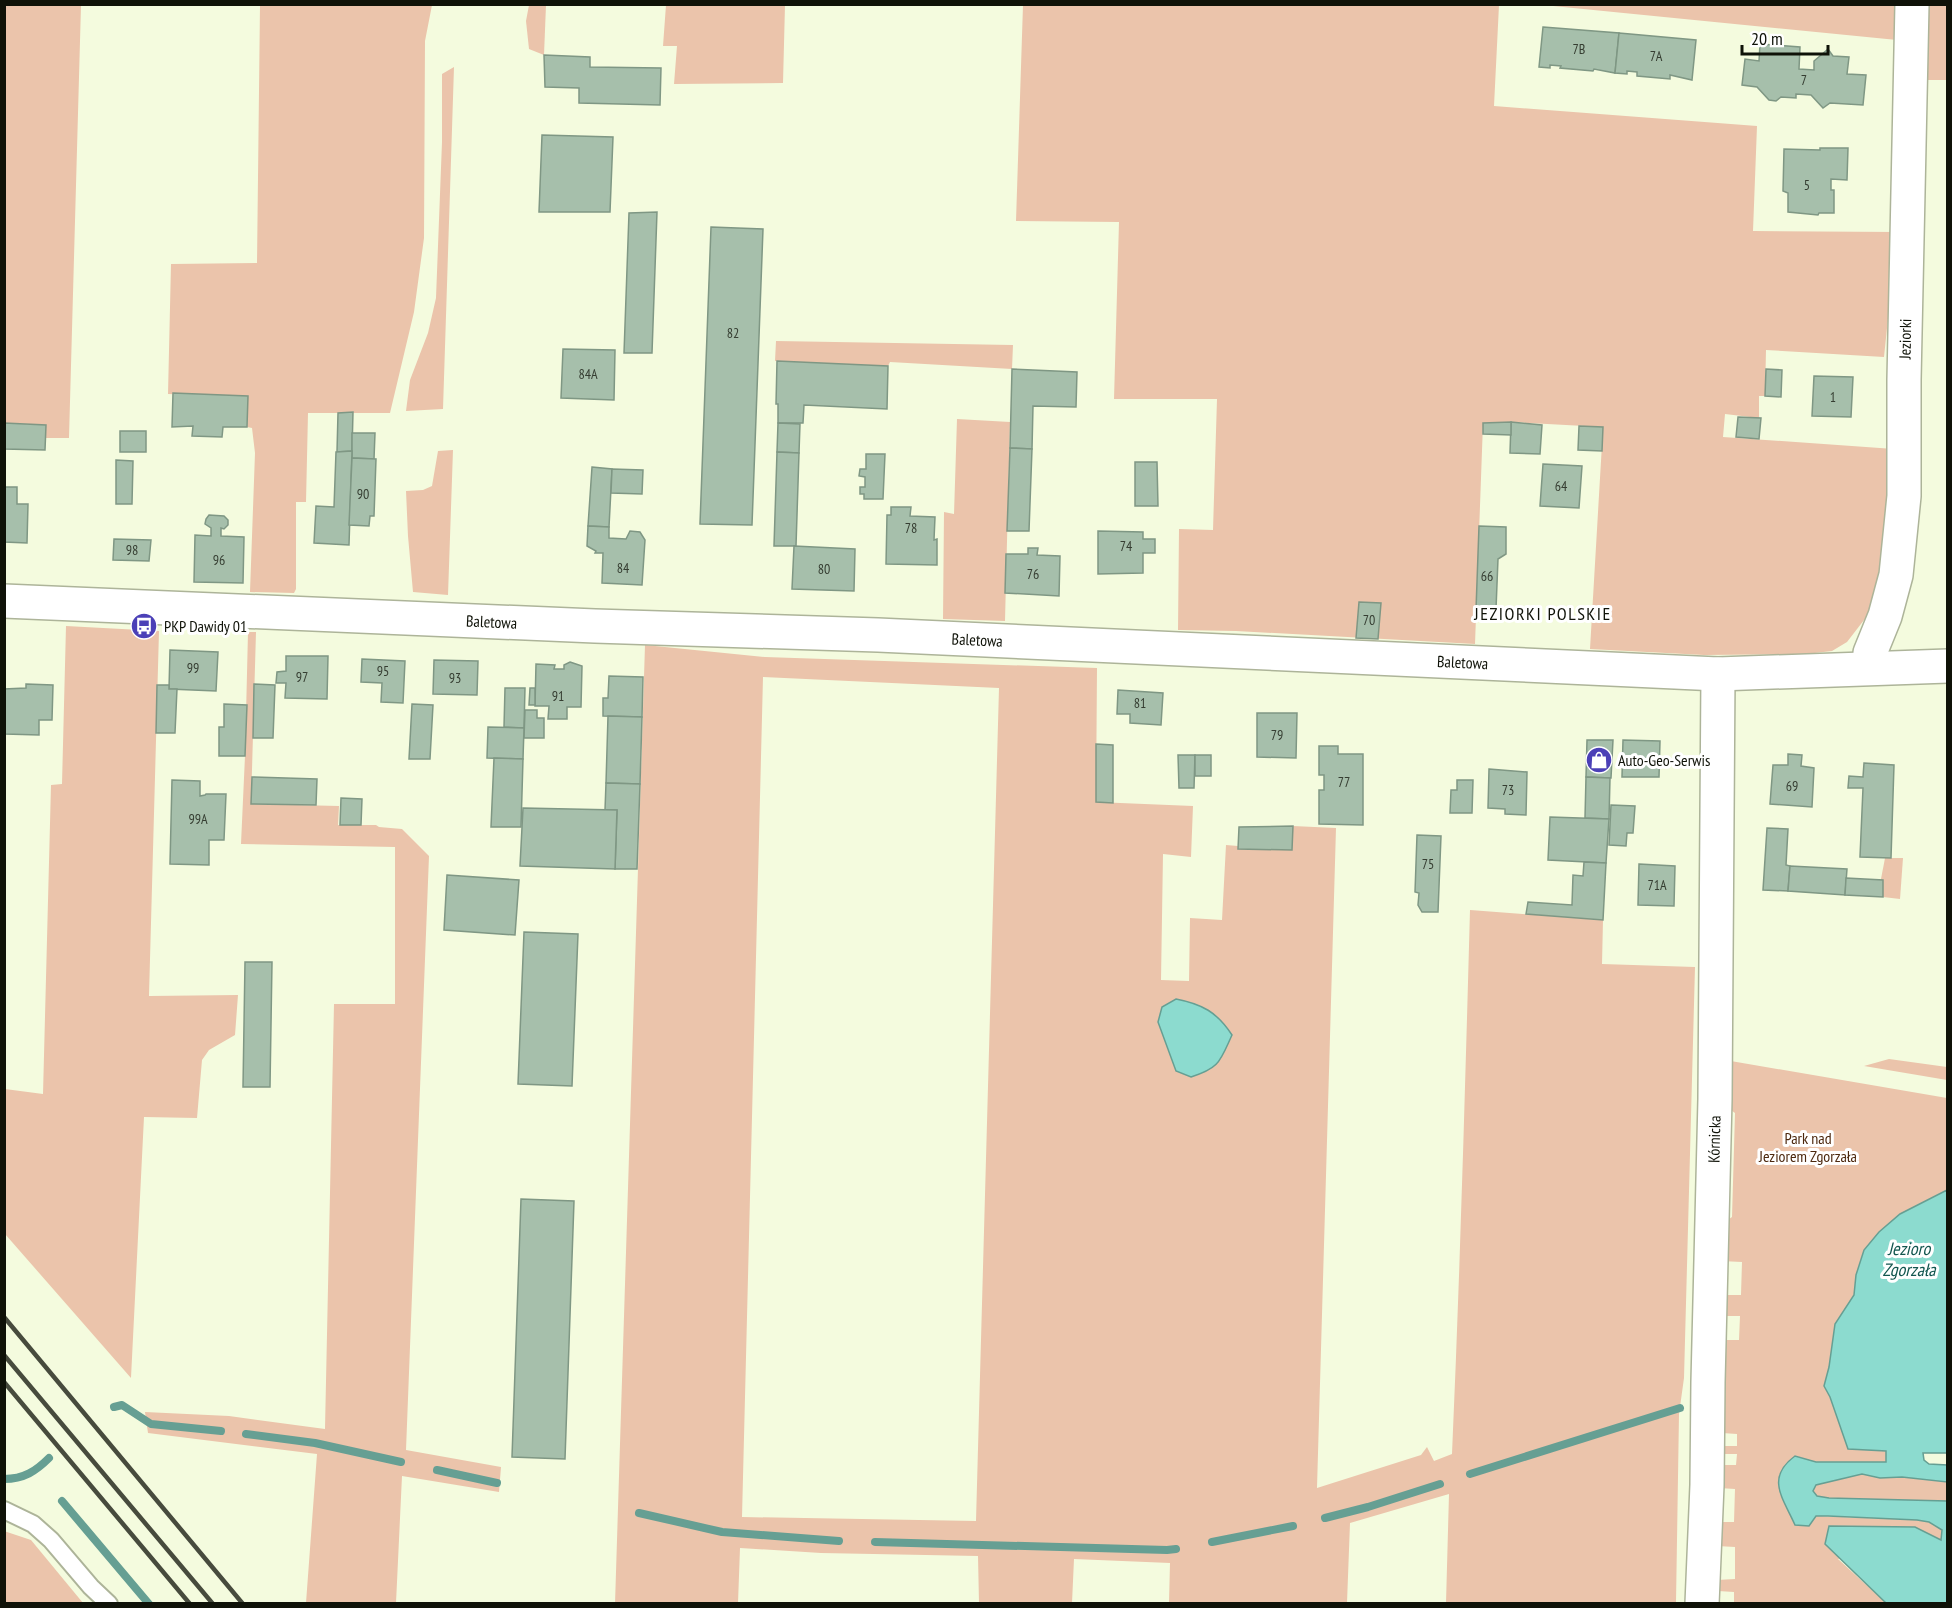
<svg xmlns="http://www.w3.org/2000/svg" width="1952" height="1608" font-family="'PT Sans Narrow',sans-serif">
<rect width="100%" height="100%" fill="#f4fbde"/>
<g fill="#ebc4ab" fill-rule="evenodd">
<path d="M5 5H81L69 438H46V425L5 423Z"/>
<path d="M260 5H432L425 41 424 238 414 312 390 413H308L306 502H296V589L294 593 250 592 255 453 252 428 247 427 248 397 168 394 171 264 257 263Z"/>
<path d="M529 5H546L544 55 529 49 526 21Z"/>
<path d="M666 5H785L783 83 674 84 677 46H663Z"/>
<path d="M1023 5H1499L1494 106 1757 126 1753 231 1897 232 1884 357 1766 350 1765 396H1759V418L1725 414 1723 437 1894 449 1881 598 1847 642 1832 651 1806 654 1704 655 1590 649 1603 427 1511 422 1483 423 1475 644 1236 631 1178 630 1179 529 1213 530 1217 399H1114L1119 222 1016 221Z"/>
<path d="M1543 5H1897V40Z"/>
<path d="M1928 5H1947V80H1925Z"/>
<path d="M454 67 443 409 406 411 410 380 428 333 436 298 442 142V74Z"/>
<path d="M776 341 1013 345 1012 369 890 362 888 366 775 361Z"/>
<path d="M957 419 1010 422 1005 621 943 619 944 512 954 514Z"/>
<path d="M453 450 448 595 413 592 408 536 406 491 423 490 432 486 438 451Z"/>
<path d="M66 626 159 631 149 996 238 995 235 1035 209 1050 202 1060 197 1118 144 1117 131 1378 5 1234V1089L43 1094 51 785 62 784Z"/>
<path d="M248 632H256L251 804 339 806 338 825H376L379 827 402 829 429 856 406 1450 501 1467 499 1492 402 1476 396 1603H306L317 1454 148 1433 145 1412 229 1416 325 1429 334 1004H395V847L241 844 245 756Z"/>
<path d="M645 645 765 657 1097 668 1096 802 1193 806 1191 857 1163 854 1161 980 1189 981 1190 918 1222 920 1226 845 1238 846 1239 849 1291 850 1293 826 1336 828 1317 1488 1421 1455 1427 1447 1434 1461 1452 1454C1460 1273 1465 1092 1470 910L1603 920 1602 964 1695 967 1684 1378 1679 1414 1676 1603H1446L1449 1494 1350 1523 1347 1603H1169L1170 1563 1074 1559 1072 1603H979L978 1556 821 1553 740 1548 738 1603 615 1604ZM763 677 999 688 976 1521 742 1517Z"/>
<path d="M1885 858H1903L1900 899 1883 897 1881 879Z"/>
<path d="M1889 1059 1947 1067V1080L1864 1066Z"/>
<path d="M1725 1060 1947 1098V1190L1900 1214 1856 1275 1854 1295 1835 1324 1829 1367 1824 1386 1830 1397 1886 1451V1462H1816L1795 1456 1816 1516 1917 1520 1929 1522 1942 1530 1941 1540 1838 1559 1886 1603H1734V1592L1718 1591 1717 1580 1735 1579V1547L1717 1546 1719 1522H1734L1735 1489 1719 1488 1720 1465H1736L1737 1454H1720L1721 1446H1737V1434L1722 1433 1720 1340H1739L1740 1316H1725L1726 1295H1741L1742 1262 1721 1261 1722 1224 1732 1217 1735 1113 1724 1105Z"/>
<path d="M1862 1474 1880 1478 1902 1477 1947 1482V1501L1829 1498 1816 1496 1813 1491 1816 1485Z"/>
<path d="M4 1531 31 1540 83 1603H5Z"/>
</g>
<g fill="#8cdbcf" stroke="#669f93" stroke-width="1.5">
<path d="M1176 999C1202 1004 1217 1012 1232 1035 1220 1061 1220 1068 1191 1077L1176 1071 1158 1022 1162 1007Z"/>
<path d="M1947 1190V1453H1923L1924 1460 1929 1464 1947 1465V1482L1902 1477 1880 1478 1862 1474 1816 1485 1813 1491 1817 1496 1829 1498 1947 1501V1603H1886L1825 1544 1829 1526 1915 1527 1941 1540 1942 1530 1929 1522 1917 1520 1828 1516H1816L1809 1526 1795 1525C1783 1498 1765 1478 1795 1456L1816 1462H1886V1451L1848 1449 1830 1397 1824 1386 1829 1367 1835 1324 1854 1295 1856 1275 1864 1250 1879 1232 1900 1214Z"/>
</g>
<g fill="none" stroke-linecap="round" stroke-linejoin="round">
<g stroke="#669f93" stroke-width="8">
<path d="M114 1407 122 1405 151 1424 221 1431"/>
<path d="M246 1434 315 1443 401 1462"/>
<path d="M437 1470 497 1483"/>
<path d="M1470 1474 1680 1408"/>
<path d="M4 1479C24 1479 36 1471 49 1458"/>
<path d="M62 1501 149 1604"/>
<path d="M639 1513 722 1532 839 1541"/>
<path d="M1325 1518 1368 1507 1440 1484"/>
<path d="M875 1542 1167 1550 1176 1549"/>
<path d="M1212 1542 1293 1526"/>
</g>
</g>
<g fill="#a6bfab" stroke="#7f9784" stroke-width="1.5">
<path d="M1543 27 1619 33 1615 73 1594 69 1593 71 1560 68 1561 66 1550 65V68L1539 67Z"/>
<path d="M1619 33 1696 40 1692 80 1670 75V79L1637 76V72L1627 71V74L1615 73Z"/>
<path d="M1760 44 1800 47 1799 69 1814 70V61L1828 49 1833 56 1849 57 1847 74 1866 75 1863 105 1830 103 1823 108 1811 95 1796 94V98L1781 97 1776 101 1769 100 1757 87 1742 85 1745 59 1759 61Z"/>
<path d="M544 55 590 57V67L661 68 660 105 579 103V88L545 87Z"/>
<path d="M542 135 613 137 610 212H539Z"/>
<path d="M1820 148H1848L1847 180 1831 179V190H1834V213H1819L1818 215 1788 212V193L1783 191 1784 149 1820 150Z"/>
<path d="M657 212 652 353H624L629 213Z"/>
<path d="M711 227 763 229 752 525 700 524Z"/>
<path d="M563 349 615 350 614 400 561 398Z"/>
<path d="M777 361 888 366 887 409 804 405 803 423H778V404H776Z"/>
<path d="M1012 369 1077 372 1076 407 1033 406 1032 449 1010 448Z"/>
<path d="M1766 369 1782 370 1781 397 1765 396Z"/>
<path d="M1814 376 1853 377 1851 417 1812 416Z"/>
<path d="M173 393 248 396 247 427H223L222 437 192 436 193 426 172 427Z"/>
<path d="M353 412 352 451 337 452 338 413Z"/>
<path d="M1738 417 1761 418 1759 439 1736 437Z"/>
<path d="M1511 422 1542 425 1540 454 1510 453Z"/>
<path d="M1511 422V435L1483 434V423Z"/>
<path d="M4 423 46 425 45 450 4 449Z"/>
<path d="M778 423 800 424 799 453 777 452Z"/>
<path d="M1579 426 1603 427 1602 451 1578 450Z"/>
<rect x="120" y="431" width="26" height="21"/>
<path d="M352 433H375L374 459 352 458Z"/>
<path d="M1010 448 1032 449 1029 531H1007Z"/>
<path d="M352 451 349 545 314 543 316 506 334 507 336 452Z"/>
<path d="M777 452 799 453 796 546H774Z"/>
<path d="M866 454H885L883 499H864V494H860V487H865V477L859 476 860 469H866Z"/>
<path d="M352 458 376 459 374 516H370L369 526 349 525Z"/>
<path d="M116 460 133 461 132 504H116Z"/>
<path d="M1135 462H1157L1158 506H1135Z"/>
<path d="M1543 464 1582 466 1579 508 1540 506Z"/>
<path d="M592 467 612 469 609 527 588 526Z"/>
<path d="M612 469 643 470 642 494 611 493Z"/>
<path d="M4 487H17V504H28L27 543 4 542Z"/>
<path d="M891 507H911L910 516 935 517 934 540 937 539V565L886 564 887 515H891Z"/>
<path d="M209 515 224 516 228 520V525L224 529 221 528V536L244 537 243 583 194 582 195 535 211 536V528L205 524 206 519Z"/>
<path d="M588 526 609 527V538L626 539 630 531 640 532 645 540 642 585 602 583 603 553H595L596 551 587 546Z"/>
<path d="M1479 526 1506 527V554L1498 559 1496 609 1476 610Z"/>
<path d="M1098 531 1143 532V539H1155V553H1143V573L1098 574Z"/>
<path d="M114 539 151 540 149 561 113 560Z"/>
<path d="M794 546 855 549 854 591 792 589Z"/>
<path d="M1028 548H1038L1037 555 1060 556 1059 596 1005 593 1006 554H1028Z"/>
<path d="M1359 602 1381 603 1378 639 1356 638Z"/>
<path d="M170 650 218 652 216 691 169 689Z"/>
<path d="M286 656H328L327 699 285 698 286 683H276L277 672 286 671Z"/>
<path d="M362 659 405 661 403 703 381 702 382 683 361 682Z"/>
<path d="M434 660 478 661 477 695 433 694Z"/>
<path d="M570 662 582 666 581 707H567V719H548L549 706H535L536 664 555 665 554 669H564V665Z"/>
<path d="M609 676 643 677 642 717 603 716V698H608Z"/>
<path d="M26 684 53 685 52 720H39V735L5 734 4 689 26 688Z"/>
<path d="M254 684 275 685 273 738H253Z"/>
<path d="M157 685H169V689H177L175 733H156Z"/>
<path d="M505 688H525L524 728 504 727Z"/>
<path d="M530 688H535V705H529Z"/>
<path d="M1118 690 1163 693 1161 725 1130 723V714H1117Z"/>
<path d="M224 704 247 705 245 756H219V727H224Z"/>
<path d="M412 704 433 705 430 759H409Z"/>
<path d="M525 710H537V718H544V738H524Z"/>
<path d="M1257 713H1297L1296 758 1257 757Z"/>
<path d="M608 716 642 717 640 784 606 783Z"/>
<path d="M488 727 524 728 523 759 487 758Z"/>
<path d="M1587 740H1613L1611 778 1586 777Z"/>
<path d="M1623 740 1660 741 1659 777H1622Z"/>
<path d="M1096 744 1113 745V803L1096 802Z"/>
<path d="M1319 746H1338V754H1363V825L1319 824V790H1324V775H1319Z"/>
<path d="M1788 754 1802 755 1801 766 1814 768 1812 807 1770 804 1773 765H1788Z"/>
<path d="M1178 755H1195L1194 788H1179Z"/>
<rect x="1195" y="755" width="16" height="21"/>
<path d="M494 758 523 759 521 827H491Z"/>
<path d="M1864 763 1894 765 1891 858 1860 857 1863 788H1848L1849 776 1863 777Z"/>
<path d="M1489 769 1527 772 1526 815 1505 814V809L1488 808Z"/>
<path d="M252 777 317 779 316 805 251 804Z"/>
<path d="M1586 777 1610 778 1609 819 1585 818Z"/>
<path d="M172 780 200 781V796L205 795 206 794H226L224 840H209V865L170 864Z"/>
<path d="M1457 780H1473L1472 813H1450L1451 790H1457Z"/>
<path d="M606 783 640 784 637 869H615L617 810H605Z"/>
<path d="M341 798 362 799 361 825H340Z"/>
<path d="M1611 805 1635 806 1633 833H1627L1626 846 1609 845Z"/>
<path d="M523 808 617 810 615 869 520 866Z"/>
<path d="M1550 817 1609 819 1606 863 1548 860Z"/>
<path d="M1293 826 1292 850 1238 849 1239 827Z"/>
<path d="M1767 828 1788 829 1786 865 1790 866 1788 891 1763 890Z"/>
<path d="M1417 835 1441 836 1438 912H1422L1418 905 1419 893 1415 892Z"/>
<path d="M1584 862 1606 863 1603 920 1526 914 1528 902 1572 905 1573 875 1583 876Z"/>
<path d="M1639 864 1675 866 1674 906 1638 905Z"/>
<path d="M1790 866 1847 869 1845 895 1788 891Z"/>
<path d="M447 875 519 880 515 935 444 930Z"/>
<path d="M1846 878 1883 880V897L1845 895Z"/>
<path d="M524 932 578 934 572 1086 518 1084Z"/>
<path d="M245 962H272L270 1087H243Z"/>
<path d="M521 1199 574 1201 565 1459 512 1457Z"/>
</g>
<g fill="none" stroke-linecap="round" stroke-linejoin="round">
<defs>
<path id="service" d="M4 1510 33 1524 51 1540 91 1587 109 1604"/>
<g id="minor">
<path id="s1" d="M1869 668 1870 653 1885 616 1896 575 1904 496V380L1912 4"/>
<path id="s2" d="M1702 1604 1707 1485 1708 1382 1715 1099 1718 674"/>
</g>
<g id="tertiary">
<path id="s3" d="M4 601 595 626 878 635 1718 674 1948 666"/>
</g>
</defs>
<use href="#service" stroke="#adb499" stroke-width="20"/>
<use href="#minor" stroke="#adb499" stroke-width="36"/>
<use href="#tertiary" stroke="#adb499" stroke-width="36"/>
<use href="#service" stroke="#fff" stroke-width="16"/>
<use href="#minor" stroke="#fff" stroke-width="33"/>
<use href="#tertiary" stroke="#fff" stroke-width="33"/>
<g stroke="#474b3d" stroke-width="4.5">
<path d="M4 1317 243 1604"/>
<path d="M4 1355 213 1604"/>
<path d="M4 1382 190 1604"/>
</g>
</g>
<defs>
<symbol id="bus-disc" viewBox="-11 -11 22 22"><circle r="9.5" fill="#4b40b7" stroke="#fff"/><path d="M-5-6H5V4H4V6H2V4H-2V6H-4V4H-5ZM-3.5-4V0h7V-4ZM-3.5 1.2v1.5H-2V1.2ZM2 1.2v1.5H3.5V1.2Z" fill="#fff"/></symbol>
<symbol id="shop-disc" viewBox="-11 -11 22 22"><circle r="9.5" fill="#4b40b7" stroke="#fff"/><path d="M-5-2.5h2.3a2.7 3.5 0 0 1 5.4 0H5L5.5 6h-11ZM-1.5-2.5h3a1.5 2.3 0 0 0-3 0Z" fill="#fff"/></symbol>
</defs>
<g fill-rule="evenodd">
<use href="#bus-disc" x="129" y="611" width="30" height="30"/>
<use href="#shop-disc" x="1584" y="745" width="30" height="30"/>
</g>
<g text-anchor="middle" dominant-baseline="central" stroke-width="6" stroke-linejoin="round" paint-order="stroke">
<g font-size="14" fill="#353d31">
<text x="1579" y="49">7B</text>
<text x="1656" y="56">7A</text>
<text x="1804" y="80">7</text>
<text x="1807" y="185">5</text>
<text x="733" y="333">82</text>
<text x="588" y="374">84A</text>
<text x="1833" y="397">1</text>
<text x="1561" y="486">64</text>
<text x="363" y="494">90</text>
<text x="911" y="528">78</text>
<text x="1126" y="546">74</text>
<text x="132" y="550">98</text>
<text x="219" y="560">96</text>
<text x="623" y="568">84</text>
<text x="824" y="569">80</text>
<text x="1033" y="574">76</text>
<text x="1487" y="576">66</text>
<text x="1369" y="620">70</text>
<text x="193" y="668">99</text>
<text x="383" y="671">95</text>
<text x="302" y="677">97</text>
<text x="455" y="678">93</text>
<text x="558" y="696">91</text>
<text x="1140" y="703">81</text>
<text x="1277" y="735">79</text>
<text x="1344" y="782">77</text>
<text x="1792" y="786">69</text>
<text x="1508" y="790">73</text>
<text x="198" y="819">99A</text>
<text x="1428" y="864">75</text>
<text x="1657" y="885">71A</text>
</g>
<g font-size="16" fill="#0f1208" stroke="#fff">
<text stroke="none"><textPath href="#s1" startOffset="334">Jeziorki</textPath></text>
<text stroke="none"><textPath href="#s3" startOffset="488">Baletowa</textPath></text>
<text stroke="none"><textPath href="#s3" startOffset="974">Baletowa</textPath></text>
<text stroke="none"><textPath href="#s3" startOffset="1460">Baletowa</textPath></text>
<text stroke="none"><textPath href="#s2" startOffset="465">Kórnicka</textPath></text>
</g>
<g font-size="16" fill="#0f1208" stroke="#fff" text-anchor="start">
<text x="164" y="626">PKP Dawidy 01</text>
<text x="1618" y="760">Auto-Geo-Serwis</text>
</g>
<g font-size="16" fill="#4c280e" stroke="#fff">
<text x="1808" y="1138">Park nad<tspan x="1808" dy="18">Jeziorem Zgorzała</tspan></text>
</g>
<g font-size="18" letter-spacing="1.5" fill="#0f1208" stroke="#fff">
<text x="1543" y="613">JEZIORKI POLSKIE</text>
</g>
<g font-size="18" font-style="italic" fill="#13564f" stroke="#fff">
<text x="1909" y="1248">Jezioro<tspan x="1909" dy="21">Zgorzała</tspan></text>
</g>
</g>
<rect width="1952" height="1608" fill="none" stroke="#0f1208" stroke-width="12"/>
<path d="M1742 45v9h86v-9" fill="none" stroke="#0f1208" stroke-width="3"/>
<text x="1751" y="45" font-size="18" fill="#0f1208" stroke="#ffffff" stroke-width="4.5" paint-order="stroke">20 m</text>
</svg>
